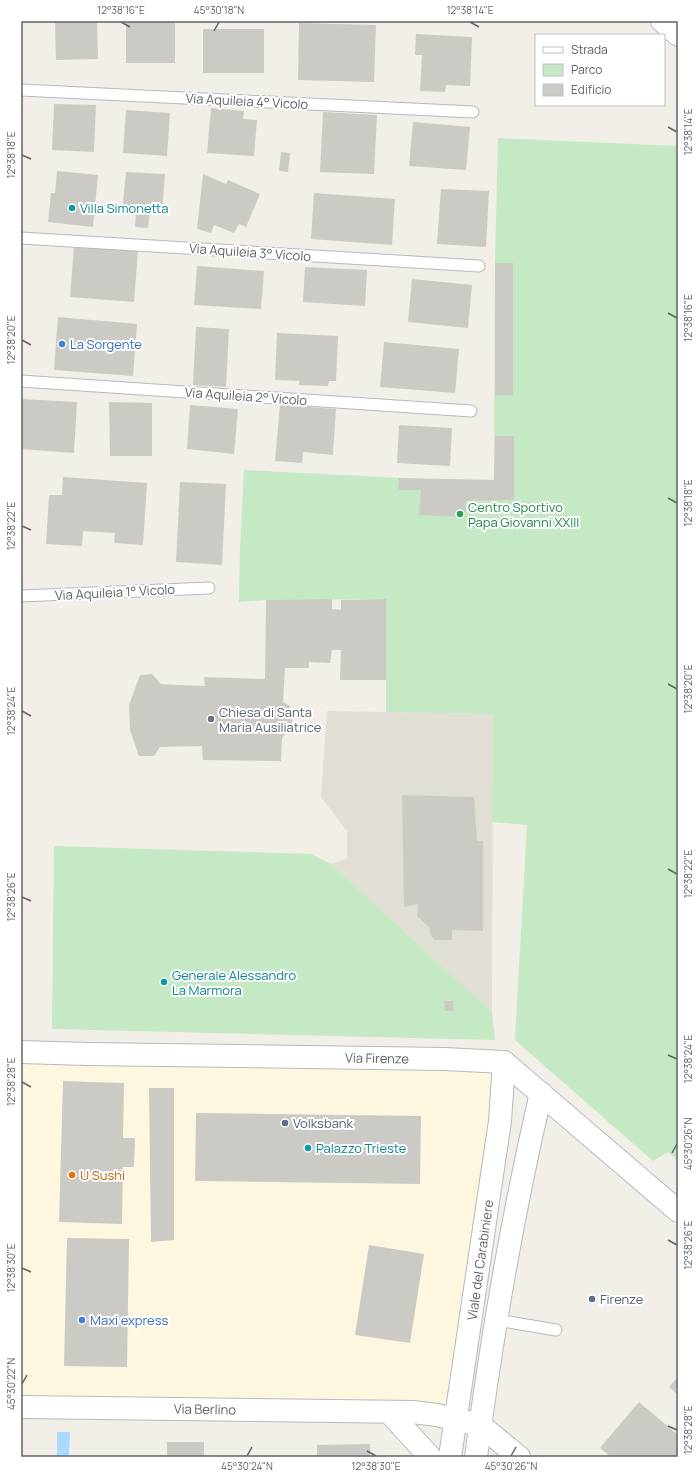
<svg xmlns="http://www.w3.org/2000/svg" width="699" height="1478" font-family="Manrope,sans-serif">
<rect width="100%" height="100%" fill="#f1efe8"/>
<path fill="#fef7e0" d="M21 1052 504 1062 456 1419 21 1407Z"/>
<path fill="#e1ded6" d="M327 711 493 714 492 1012 331 864 347 858V831L321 797Z"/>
<g fill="#c5e8c5">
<path d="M498 138 678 146V1161L668 1152 653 1161 515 1040 527 825 492 822 493 714 386 712V599L266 600 239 602 240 548 244 470 422 479 494 480 495 263Z"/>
<path d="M54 846 311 854 331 864 492 1012 495 1040 52 1029Z"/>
</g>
<path fill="#aadaff" d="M57 1432H70L69 1457H57Z"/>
<g fill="#cccac5">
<path d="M55 21H97L98 59 56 60Z"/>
<rect x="126" y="21" width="49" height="42"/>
<path d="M299 23 376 25 374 82 298 80Z"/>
<rect x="203" y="29" width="61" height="44"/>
<path d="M416 34 472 37 470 86 446 85 445 92 420 91 422 55H415Z"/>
<path d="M54 104 96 105 94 152 52 150Z"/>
<path d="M211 108 244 111 243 119 257 120 254 156 207 153Z"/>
<path d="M126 110 170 113 167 156 123 153Z"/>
<path d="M323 112 377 115 374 174 320 172Z"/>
<path d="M413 122 470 127 466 170 409 166Z"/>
<path d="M281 152 290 153 288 172 279 171Z"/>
<path d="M57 171 98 175 93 227 48 222 51 193H55Z"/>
<path d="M126 172 165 174 162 212 150 211 148 228 135 227 136 214 122 213Z"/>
<path d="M203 174 226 184 228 180 260 194 246 227 239 224 234 233 214 225 211 233 197 229Z"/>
<path d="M441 189 489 191 486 247 437 244Z"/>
<path d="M314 193 395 199 392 245 311 239Z"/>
<path d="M74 247 138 251 134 302 70 297Z"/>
<rect x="495" y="263" width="18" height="132"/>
<path d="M197 266 264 271 261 309 194 305Z"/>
<path d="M305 267 367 270 365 306 303 302Z"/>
<path d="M412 279 472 285 468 328 408 322Z"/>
<path d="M58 317 137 324 133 376 54 370Z"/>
<path d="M196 327 229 329 226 387 193 385Z"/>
<path d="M277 333 338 336 336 381H329L328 386 299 385V381L275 380Z"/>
<path d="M384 342 459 349 455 393 380 387Z"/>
<path d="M21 399 77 402 74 453 21 449Z"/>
<path d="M109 402 152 403V456H110Z"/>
<path d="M190 405 238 409 234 454 187 449Z"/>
<path d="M280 405 336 409 333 455 303 452 302 463 275 461Z"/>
<path d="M399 425 452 428 450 466 397 463Z"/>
<path d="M495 436H514V500L466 501 465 517 419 515 421 490H398L399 478 494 480Z"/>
<path d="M63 477 147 483 143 545 114 543 115 533 83 531 82 546 46 544 49 495H62Z"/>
<path d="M180 482 226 484 222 565 176 562Z"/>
<path d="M332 599V609L341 610V600L386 599V680H340L341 650H332L330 663 309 662V668H285L283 702 290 706 292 713V722L288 731 282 738 281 761 203 760 202 746 160 747 154 756H139L130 730 129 705 140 675 152 674 161 684 177 685 205 686 204 677 265 679 266 600Z"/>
<path d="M402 795 474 797 477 841H483V931L452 930V940H434L430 934V928L417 916 418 904 404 907Z"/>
<path d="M444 1001H453L454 1011H445Z"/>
<path d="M63 1081 124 1083 123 1138H135L134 1167H123L122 1224 59 1222Z"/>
<path d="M149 1088H174V1240L151 1242Z"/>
<path d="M196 1113 421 1116 420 1184 195 1181Z"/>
<path d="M67 1238 129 1239 127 1367 64 1366Z"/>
<path d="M369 1245 424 1254 410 1343 355 1335Z"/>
<path d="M678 1377V1395L669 1387Z"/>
<path d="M639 1402 678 1435V1457H611L600 1448Z"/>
<rect x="167" y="1442" width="37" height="15"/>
<path d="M370 1444V1457H317V1445Z"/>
</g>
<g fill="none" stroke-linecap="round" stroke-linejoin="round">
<defs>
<g id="service">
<path d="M21 90 473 112"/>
<path d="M21 238 479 266"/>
<path d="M21 381 471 411"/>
<path d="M21 596 209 588"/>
<path d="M497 1320 556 1330"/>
</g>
<g id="minor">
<path d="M662 21 678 35"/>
<path d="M21 1052 88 1054 444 1059 504 1062 678 1211"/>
<path d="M21 1407 413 1412 437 1415 480 1425 519 1457"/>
<path d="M389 1412 430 1457"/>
<path d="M450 1457 500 1121 504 1062"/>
<path d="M476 1457C492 1335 513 1213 541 1093"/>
</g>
</defs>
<use href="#service" stroke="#b5b8bc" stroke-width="13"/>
<use href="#minor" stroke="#b5b8bc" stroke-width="24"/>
<use href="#service" stroke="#fff" stroke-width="11"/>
<use href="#minor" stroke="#fff" stroke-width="22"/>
</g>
<path fill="none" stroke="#5f6368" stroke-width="1.5" d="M121 22 130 27M470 22 479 27M214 31 219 22M668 127 677 132M22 155 31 159M668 313 677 318M22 340 31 345M668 498 677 503M22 526 31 530M668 684 677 689M22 711 31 716M668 869 677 874M22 897 31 901M668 1055 677 1059M22 1082 31 1087M672 1153 677 1144M668 1240 677 1245M22 1268 31 1272M22 1384 27 1375M668 1426 677 1430M367 1451 376 1456M247 1456 252 1447M511 1456 516 1447"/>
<g fill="#0f9aa8" stroke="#fff" stroke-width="1.5">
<circle cx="72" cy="208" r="4"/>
<circle cx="164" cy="982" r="4"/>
<circle cx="308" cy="1148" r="4"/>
</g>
<g fill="#3f7fe0" stroke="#fff" stroke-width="1.5">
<circle cx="62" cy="344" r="4"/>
<circle cx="82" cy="1320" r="4"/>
</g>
<circle fill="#2e9e5b" stroke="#fff" stroke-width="1.5" cx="460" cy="514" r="4"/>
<circle fill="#6b7280" stroke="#fff" stroke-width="1.5" cx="211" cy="719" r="4"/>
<g fill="#5c6f8a" stroke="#fff" stroke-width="1.5">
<circle cx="285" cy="1123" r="4"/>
<circle cx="592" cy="1299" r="4"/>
</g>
<circle fill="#e8710a" stroke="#fff" stroke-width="1.5" cx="72" cy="1175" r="4"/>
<g text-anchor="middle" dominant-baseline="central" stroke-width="4" stroke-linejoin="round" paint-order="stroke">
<g font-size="13" fill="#5f6368" stroke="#fff">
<text transform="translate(247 101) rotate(3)">Via Aquileia 4° Vicolo</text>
<text transform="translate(250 252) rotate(4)">Via Aquileia 3° Vicolo</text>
<text transform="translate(246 396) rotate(4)">Via Aquileia 2° Vicolo</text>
<text transform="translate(115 592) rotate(-3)">Via Aquileia 1° Vicolo</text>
<text transform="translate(377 1058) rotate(1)">Via Firenze</text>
<text transform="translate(480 1260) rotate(-82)">Viale del Carabiniere</text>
<text transform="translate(205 1409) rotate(1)">Via Berlino</text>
</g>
<g font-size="13" fill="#0d838f" stroke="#fff" text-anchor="start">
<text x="80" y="208">Villa Simonetta</text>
<text x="172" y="975">Generale Alessandro<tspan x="172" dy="15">La Marmora</tspan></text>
<text x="316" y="1148">Palazzo Trieste</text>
</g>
<g font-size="13" fill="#366cbe" stroke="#fff" text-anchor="start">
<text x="70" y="344">La Sorgente</text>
<text x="90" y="1320">Maxi express</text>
</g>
<g font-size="13" fill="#27864d" stroke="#fff" text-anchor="start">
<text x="468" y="507">Centro Sportivo<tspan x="468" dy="15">Papa Giovanni XXIII</tspan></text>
</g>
<g font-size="13" fill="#5b616d" stroke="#fff" text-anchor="start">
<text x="219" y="712">Chiesa di Santa<tspan x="219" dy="15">Maria Ausiliatrice</tspan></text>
</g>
<g font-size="13" fill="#4e5e75" stroke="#fff" text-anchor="start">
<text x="293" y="1123">Volksbank</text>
<text x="600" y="1299">Firenze</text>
</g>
<g font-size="13" fill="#c56008" stroke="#fff" text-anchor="start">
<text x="80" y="1175">U Sushi</text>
</g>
</g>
<rect width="699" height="1478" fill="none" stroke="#ffffff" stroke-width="44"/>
<rect x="535" y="34" width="130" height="72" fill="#ffffff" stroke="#bfc1c3"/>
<rect x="543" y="47" width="20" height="6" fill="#ffffff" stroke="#bfc1c3"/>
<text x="571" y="54" font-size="12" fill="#5f6368">Strada</text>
<rect x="543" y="64" width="20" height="12" fill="#c5e8c5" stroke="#bfc1c3"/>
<text x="571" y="74" font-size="12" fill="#5f6368">Parco</text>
<rect x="543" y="84" width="20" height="12" fill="#cccac5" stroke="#bfc1c3"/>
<text x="571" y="94" font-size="12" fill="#5f6368">Edificio</text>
<rect x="22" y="22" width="655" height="1434" fill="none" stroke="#5f6368" stroke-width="1.5"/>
<g font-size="10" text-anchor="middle" fill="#5f6368">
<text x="121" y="14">12°38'16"E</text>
<text x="219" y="14">45°30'18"N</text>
<text x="470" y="14">12°38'14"E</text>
<text transform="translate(688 132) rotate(-90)" y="4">12°38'14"E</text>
<text transform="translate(11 155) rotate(-90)" y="4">12°38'18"E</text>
<text transform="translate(688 318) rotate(-90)" y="4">12°38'16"E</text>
<text transform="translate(11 340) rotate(-90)" y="4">12°38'20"E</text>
<text transform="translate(688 503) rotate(-90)" y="4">12°38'18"E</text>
<text transform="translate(11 526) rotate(-90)" y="4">12°38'22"E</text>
<text transform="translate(688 689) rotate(-90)" y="4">12°38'20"E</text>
<text transform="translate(11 711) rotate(-90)" y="4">12°38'24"E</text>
<text transform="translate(688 874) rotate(-90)" y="4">12°38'22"E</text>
<text transform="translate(11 897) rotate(-90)" y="4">12°38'26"E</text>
<text transform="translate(688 1059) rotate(-90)" y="4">12°38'24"E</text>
<text transform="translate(11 1082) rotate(-90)" y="4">12°38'28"E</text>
<text transform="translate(688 1144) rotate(-90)" y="4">45°30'26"N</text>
<text transform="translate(688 1245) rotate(-90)" y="4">12°38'26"E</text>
<text transform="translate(11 1268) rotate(-90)" y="4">12°38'30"E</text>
<text transform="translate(11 1384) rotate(-90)" y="4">45°30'22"N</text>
<text transform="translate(688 1430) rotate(-90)" y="4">12°38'28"E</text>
<text x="247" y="1470">45°30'24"N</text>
<text x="376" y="1470">12°38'30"E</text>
<text x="511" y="1470">45°30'26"N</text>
</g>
</svg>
